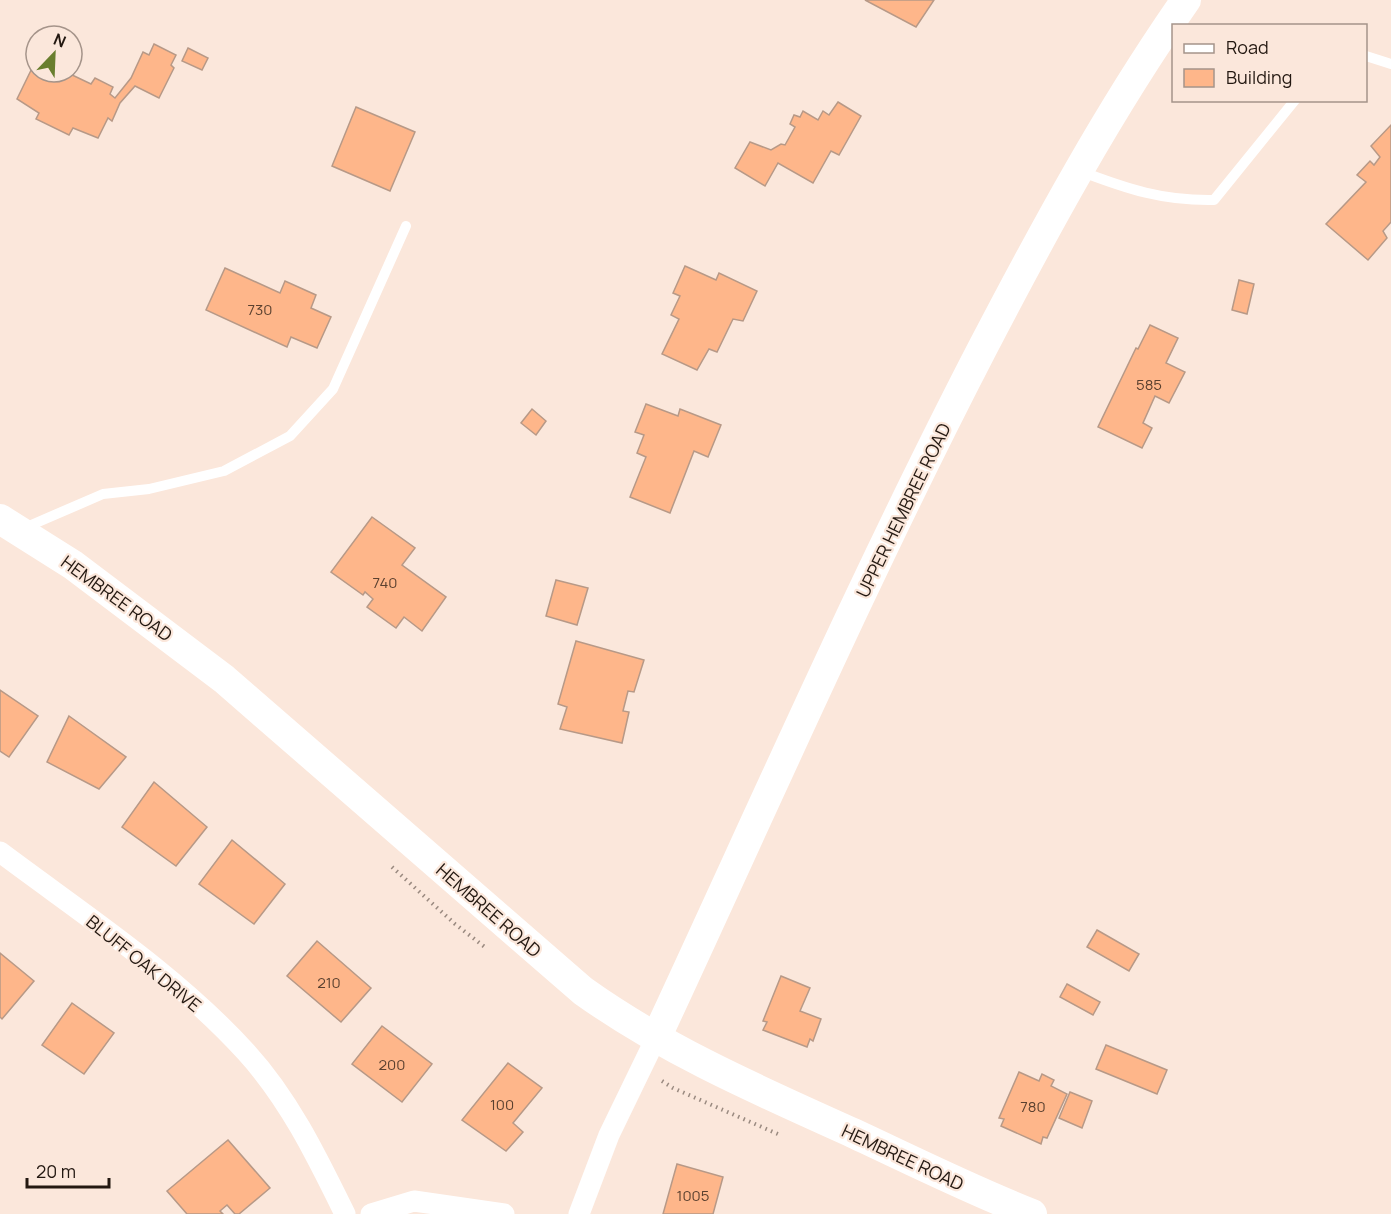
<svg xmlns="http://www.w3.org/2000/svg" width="1391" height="1214" font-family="Manrope,sans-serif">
<rect width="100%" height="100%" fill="#fbe7db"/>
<g fill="#feb68a" stroke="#b79987" stroke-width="1.5">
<path d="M865 0H934L916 27Z"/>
<path d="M154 44 176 55 171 65 174 68 159 98 135 86 120 103 112 121 108 118 98 138 73 128 69 135 36 119 39 113 17 99 36 60V72H66L91 84 95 78 113 87 110 94 115 98 131 78 143 52 149 55Z"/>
<path d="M188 48 208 58 202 70 182 61Z"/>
<path d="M838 102 861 116 839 155 831 151 813 183 778 163 765 186 735 168 750 142 771 150 781 144 785 145 795 127 790 124 794 115 800 117 803 111 818 120 823 111 829 115Z"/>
<path d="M356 107 415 132 390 191 332 166Z"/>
<path d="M1391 125V222L1383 231 1387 238 1368 260 1326 224 1366 182 1357 175 1370 161 1374 165 1380 157 1371 146Z"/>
<path d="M685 266 716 280 719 273 757 291 743 321 733 319 717 352 709 349 697 370 662 354 679 319 671 315 680 296 673 293Z"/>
<path d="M225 268 280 293 285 281 316 295 311 308 331 317 317 348 291 337 287 347 206 310Z"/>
<path d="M1239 280 1254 284 1247 314 1232 310Z"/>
<path d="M1150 325 1178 338 1166 363 1185 372 1169 403 1155 396 1143 423 1152 428 1142 448 1098 427 1136 348 1138 349Z"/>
<path d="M646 404 678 416 680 409 721 425 708 457 694 451 670 513 630 497 646 457 637 453 644 435 635 432Z"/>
<path d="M532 409 546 421 536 435 521 423Z"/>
<path d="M372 517 415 548 402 565 446 597 422 631 404 617 396 628 367 607 373 599 365 592 363 595 331 572Z"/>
<path d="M556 580 588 588 577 625 546 616Z"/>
<path d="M576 641 644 660 634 692 628 691 623 711 629 712 622 743 560 729 567 707 558 704Z"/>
<path d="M0 690 38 716 9 757 0 751Z"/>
<path d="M69 716 126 757 99 789 47 762Z"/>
<path d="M154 782 207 827 176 866 122 827Z"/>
<path d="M232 840 285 884 254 924 199 884Z"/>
<path d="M1097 930 1139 954 1129 971 1087 947Z"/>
<path d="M317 941 371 988 341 1022 287 976Z"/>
<path d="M0 953 34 981 2 1019 0 1017Z"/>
<path d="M781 976 810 988 800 1011 821 1019 813 1041 810 1039 807 1047 763 1030 767 1022 763 1021Z"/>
<path d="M1067 984 1100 1002 1093 1015 1060 997Z"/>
<path d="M72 1003 114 1033 84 1074 42 1045Z"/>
<path d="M382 1026 432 1064 402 1102 352 1064Z"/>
<path d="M1106 1045 1167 1070 1157 1094 1096 1069Z"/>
<path d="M508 1063 542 1088 513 1123 523 1132 506 1151 462 1120Z"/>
<path d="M1019 1072 1039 1081 1042 1074 1054 1080 1051 1086 1067 1094 1047 1138 1043 1137 1041 1144 1001 1126 1004 1119 999 1118Z"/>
<path d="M1070 1092 1092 1101 1082 1128 1059 1118Z"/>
<path d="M228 1140 270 1188 239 1214H235L227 1205 220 1211 223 1214H187L167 1191Z"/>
<path d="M677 1164 723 1177 713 1214H663Z"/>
</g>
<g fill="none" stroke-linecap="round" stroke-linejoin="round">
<g stroke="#9a8a80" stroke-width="4" stroke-dasharray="1.5 4.5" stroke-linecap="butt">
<path d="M392 867 455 924 486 948"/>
<path d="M662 1081 673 1088 780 1135"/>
</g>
<g stroke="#fff" stroke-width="10">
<path d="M1366 56 1391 64"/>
<path d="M1080 171C1127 189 1163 201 1214 200L1295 100"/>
<path d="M22 529 103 494 149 489 224 471 290 436 333 389 406 226"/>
</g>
<g stroke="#fff" stroke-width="21">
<path d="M0 852C84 915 175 974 246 1052 289 1099 317 1157 345 1214"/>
<path d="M371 1214 414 1201 504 1214"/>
<path d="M579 1214 609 1135 656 1038"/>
</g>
<g stroke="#fff" stroke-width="30">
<path d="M0 519 73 565 224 679 583 991C667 1051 760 1091 853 1133 913 1161 971 1190 1032 1214"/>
<path d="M656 1038C763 808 865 575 982 349 1044 230 1109 110 1186 0"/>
</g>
</g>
<g text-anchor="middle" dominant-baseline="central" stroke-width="4.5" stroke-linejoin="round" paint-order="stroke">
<g font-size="15" fill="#5a402f">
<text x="260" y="309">730</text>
<text x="1149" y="384">585</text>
<text x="385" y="582">740</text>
<text x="329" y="982">210</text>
<text x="392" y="1064">200</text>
<text x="502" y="1104">100</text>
<text x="1033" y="1106">780</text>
<text x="693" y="1195">1005</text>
</g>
<g font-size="18" fill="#231811" stroke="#fbe7db">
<text transform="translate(903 510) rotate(-64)">UPPER HEMBREE ROAD</text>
<text transform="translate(117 598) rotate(36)">HEMBREE ROAD</text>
<text transform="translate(489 910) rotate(41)">HEMBREE ROAD</text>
<text transform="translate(144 963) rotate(39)">BLUFF OAK DRIVE</text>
<text transform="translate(903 1157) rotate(25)">HEMBREE ROAD</text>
</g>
</g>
<rect x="1172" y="24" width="195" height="78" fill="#fbe7db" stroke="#a5948a" stroke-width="1.5"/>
<rect x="1184" y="44" width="30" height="9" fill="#ffffff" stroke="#a5948a" stroke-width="1.5"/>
<text x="1226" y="54" font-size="18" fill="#231811">Road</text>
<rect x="1184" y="69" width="30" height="18" fill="#feb68a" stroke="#a5948a" stroke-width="1.5"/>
<text x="1226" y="84" font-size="18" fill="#231811">Building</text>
<g transform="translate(54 54) rotate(23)"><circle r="28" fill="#fbe7db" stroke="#a5948a" stroke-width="1.5"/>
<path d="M0-4.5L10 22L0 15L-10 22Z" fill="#697e2e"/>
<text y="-9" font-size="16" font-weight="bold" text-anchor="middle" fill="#231811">N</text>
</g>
<path d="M27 1178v9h82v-9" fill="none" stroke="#231811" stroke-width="3"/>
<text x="36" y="1178" font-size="18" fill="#231811" stroke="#fbe7db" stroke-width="4.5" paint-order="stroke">20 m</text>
</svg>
